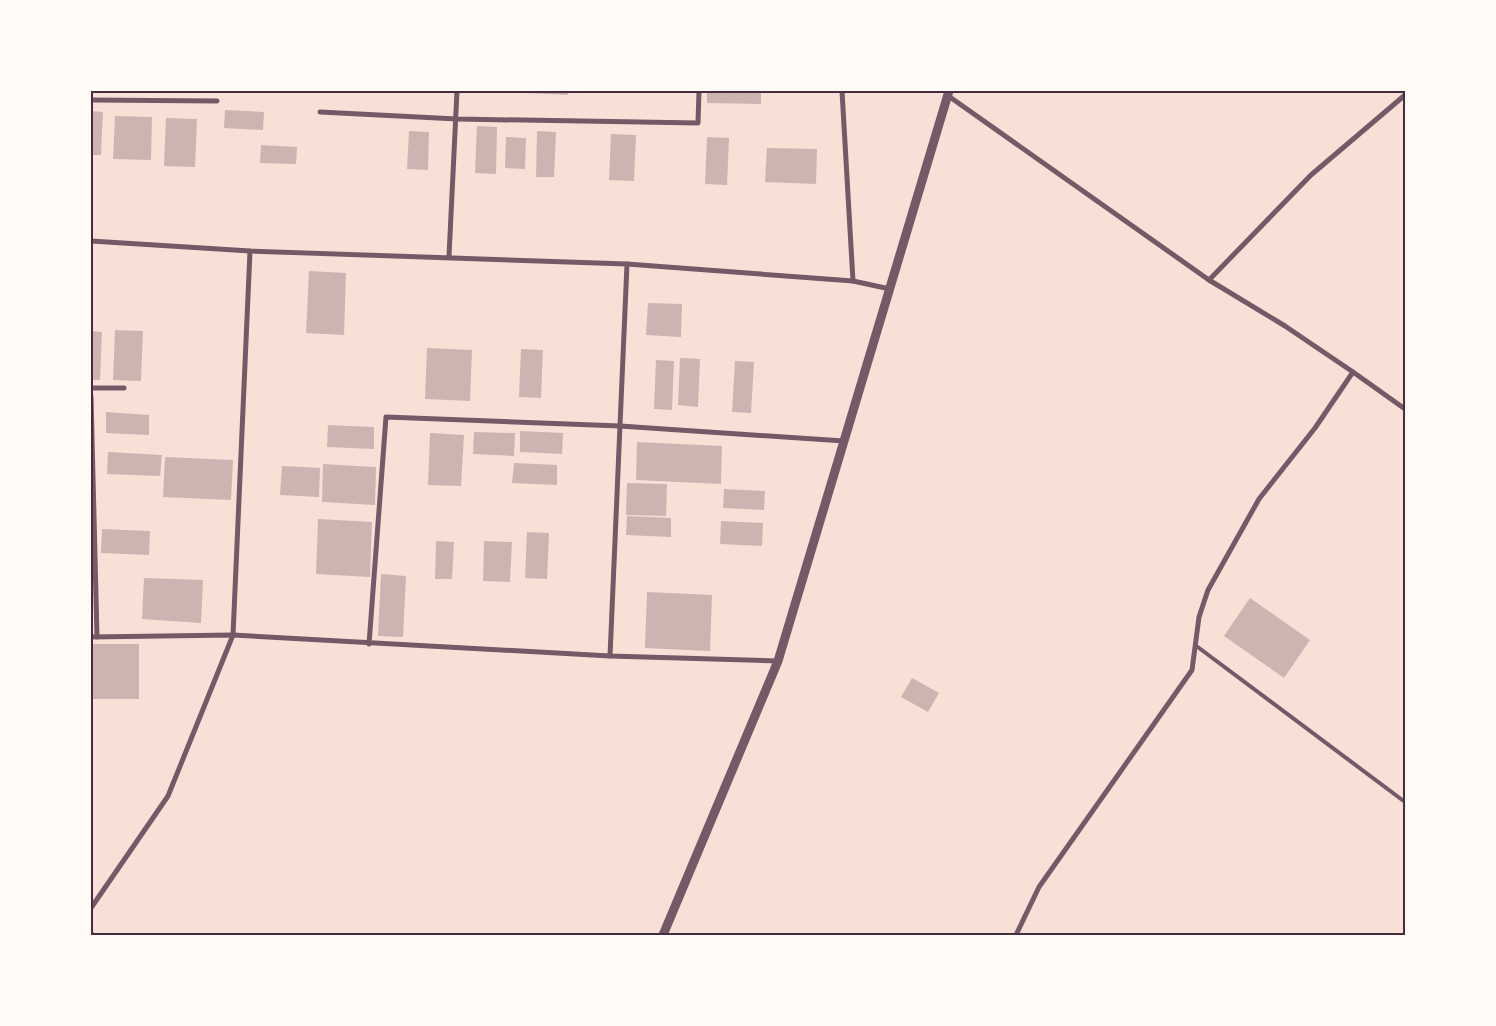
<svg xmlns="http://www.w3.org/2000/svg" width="1496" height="1026" font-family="'Times New Roman',serif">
<rect width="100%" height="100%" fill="#f7e1d7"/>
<g fill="#ccb4b1">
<path d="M527 91H568V95L527 93Z"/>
<path d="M707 91H761V104L707 103Z"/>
<path d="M225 110 264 112 263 130 224 128Z"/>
<path d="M91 111 103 112 101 155H91Z"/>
<path d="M115 116 152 117 151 160 113 159Z"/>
<path d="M166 118 197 119 195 167 164 166Z"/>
<path d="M477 126 497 127 496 174 475 173Z"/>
<path d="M409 131 429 132 428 170 407 169Z"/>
<path d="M537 131 556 132 554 177H536Z"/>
<path d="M611 134 636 135 634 181 609 180Z"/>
<path d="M506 137 526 138 525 169 505 168Z"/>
<path d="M707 137 729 138 727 185 705 184Z"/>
<path d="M261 145 297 147 296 164 260 163Z"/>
<path d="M767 148 817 149 816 184 765 182Z"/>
<path d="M309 271 346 273 344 335 306 333Z"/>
<path d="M648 303 682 304 681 337 646 335Z"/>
<path d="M115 330 143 331 141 381 113 380Z"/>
<path d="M91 331 102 332 100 380H91Z"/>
<path d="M427 348 472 350 470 401 425 399Z"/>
<path d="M521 349 543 350 541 398 519 397Z"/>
<path d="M680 358 700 359 698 407 678 405Z"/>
<path d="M656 360 674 361 672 410 654 409Z"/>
<path d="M735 361 754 362 751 413 732 412Z"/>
<path d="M106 412 149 415V435L106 433Z"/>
<path d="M328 425 374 427V449L327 447Z"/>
<path d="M520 431 563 433 562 454 520 452Z"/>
<path d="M474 432 515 433 514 456 473 454Z"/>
<path d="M430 433 464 435 461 486 428 485Z"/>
<path d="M637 442 722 446 721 484 636 480Z"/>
<path d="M108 452 162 455 160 476 107 474Z"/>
<path d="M165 457 233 460 231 500 163 497Z"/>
<path d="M514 463 557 465V485L512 483Z"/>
<path d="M323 464 376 467 375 505 322 502Z"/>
<path d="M282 466 320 468 319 497 280 495Z"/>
<path d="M627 483 667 484 666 516 626 515Z"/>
<path d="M724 489 765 491 764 510 723 508Z"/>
<path d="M627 516 671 518V537L626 535Z"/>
<path d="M318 519 372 522 370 577 316 574Z"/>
<path d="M721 521 763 523 762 546 720 544Z"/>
<path d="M102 529 150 531 149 555 101 553Z"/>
<path d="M527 532 549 533 547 579 525 578Z"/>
<path d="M436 541 454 542 452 579H435Z"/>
<path d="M484 541 512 542 510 582 483 581Z"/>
<path d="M381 574 406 576 403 637 378 636Z"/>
<path d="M144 578 203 580 201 623 142 619Z"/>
<path d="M647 592 712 595 710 651 645 648Z"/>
<path d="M1250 598 1310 640 1284 678 1224 636Z"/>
<rect x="91" y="644" width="48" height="55"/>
<path d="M912 678 939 693 928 712 901 697Z"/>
</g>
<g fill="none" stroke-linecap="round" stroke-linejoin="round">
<path stroke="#755966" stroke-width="4" d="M1195 645 1405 802"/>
<g stroke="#755966" stroke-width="5">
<path d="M842 91 853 281"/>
<path d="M947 95 1209 280 1285 326 1353 372 1315 428 1259 499 1208 590 1199 617 1192 670 1039 887 1016 935"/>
<path d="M91 100 217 101"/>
<path d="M320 112 457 119 698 123 699 91"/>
<path d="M91 241 250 251 627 264 853 281 890 289"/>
<path d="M449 256 457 91"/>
<path d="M1209 280 1311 175 1405 95"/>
<path d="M1353 372 1405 409"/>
<path d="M91 388H124"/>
<path d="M91 396 97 637"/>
<path d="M91 637 233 635 610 656 778 661"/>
<path d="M369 644 386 417 620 426 844 441"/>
<path d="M610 656 627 264"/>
<path d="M91 908 168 796 233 635 250 251"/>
<path d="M91 934 93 935"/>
</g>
<path stroke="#755966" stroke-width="9" d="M663 935 778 661 949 91"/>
</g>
<rect width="1496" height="1026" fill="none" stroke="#fffaf5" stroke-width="185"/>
<rect x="92" y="92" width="1312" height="842" fill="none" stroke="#4a2c40" stroke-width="2"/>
</svg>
